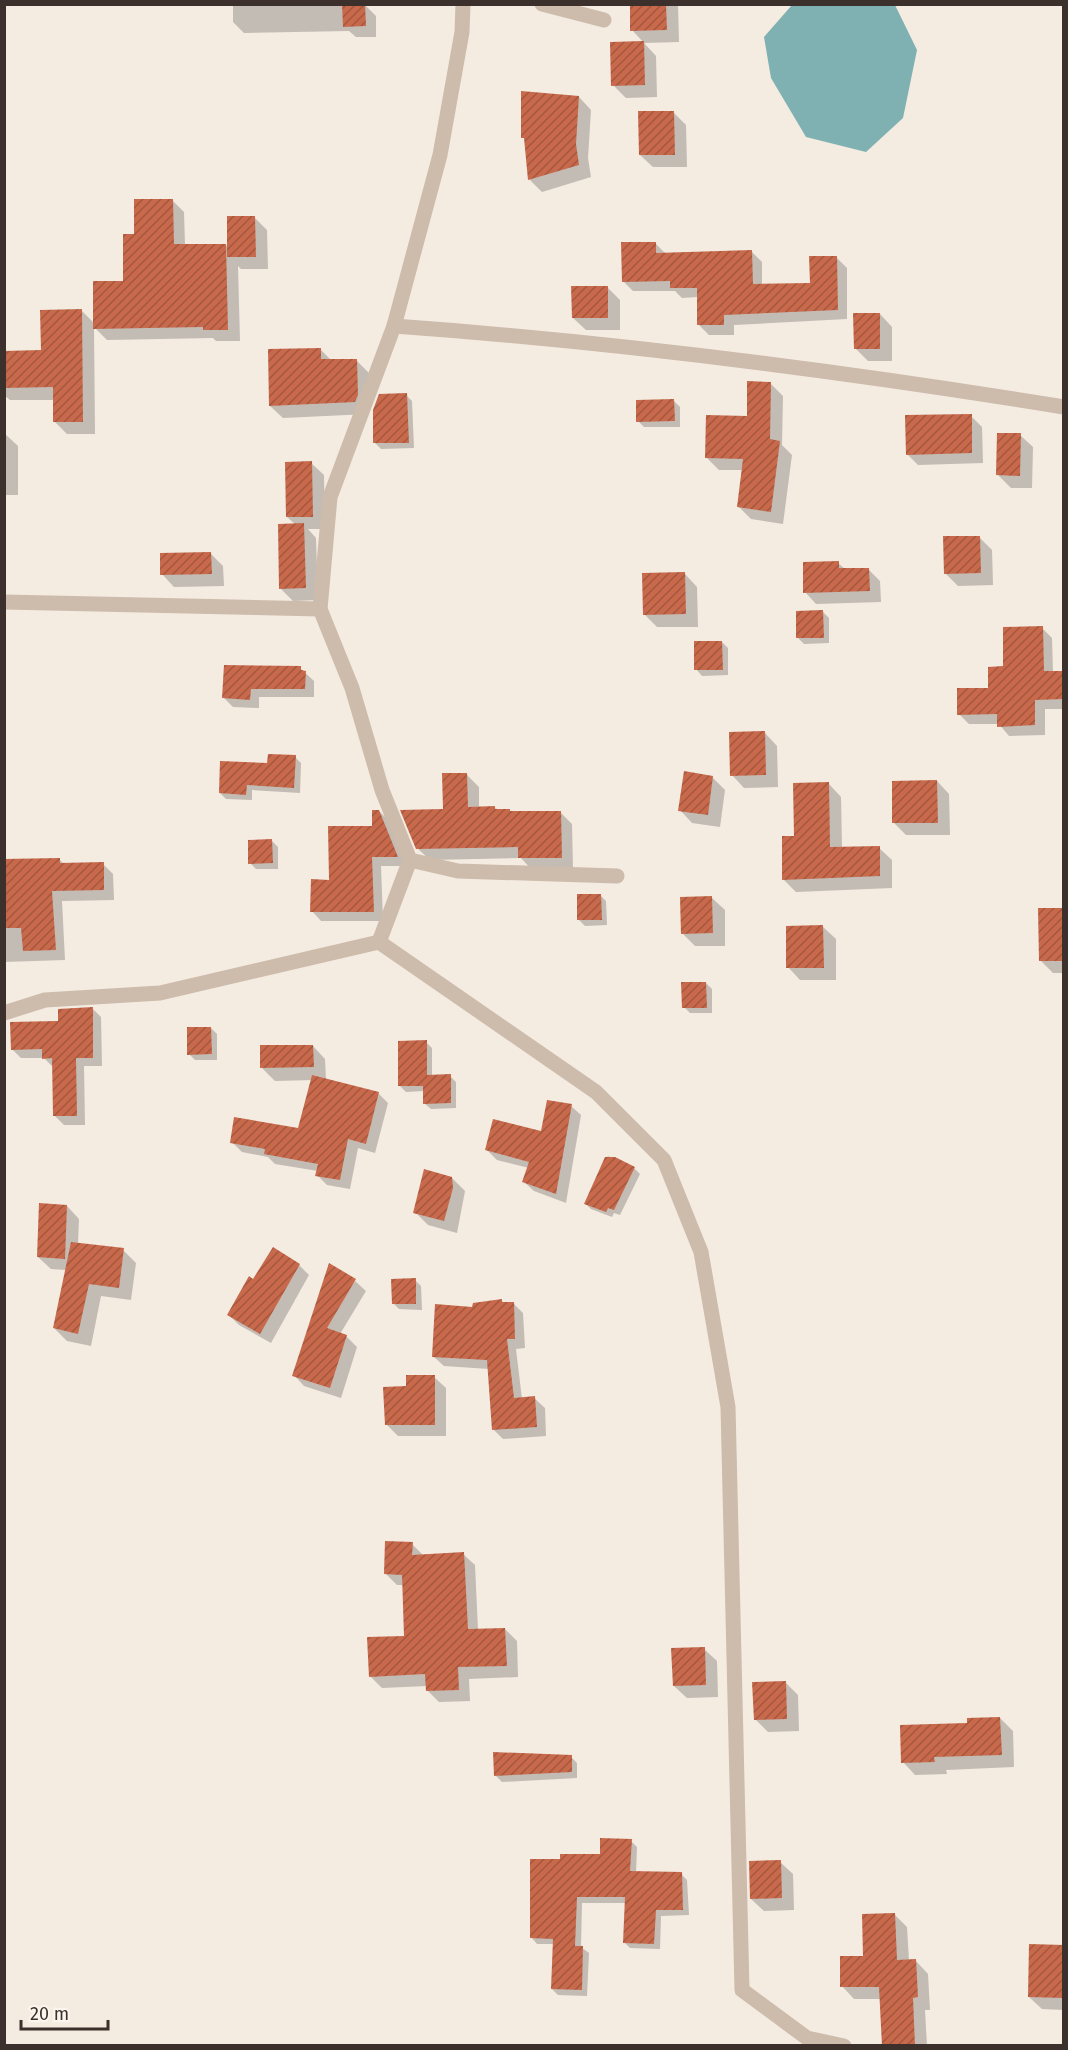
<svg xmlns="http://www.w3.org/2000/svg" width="1068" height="2050" font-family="'Fira Sans',sans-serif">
<defs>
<pattern id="building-hatch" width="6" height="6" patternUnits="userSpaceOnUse" patternTransform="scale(1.5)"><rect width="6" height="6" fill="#c8694b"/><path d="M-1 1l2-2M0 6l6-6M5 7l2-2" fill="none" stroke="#a4573f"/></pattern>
</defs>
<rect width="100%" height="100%" fill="#f4ebe1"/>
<path fill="#7fb0b2" d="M792 5H895L917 50 903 118 866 152 806 137 771 78 764 37Z"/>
<g fill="#0003">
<path d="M233 4 365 5 376 16V37H356L349 31 244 33 233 22Z"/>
<path d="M632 4H678L679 42 644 43 656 56 657 97 626 98 613 85 612 44 644 43 632 30Z"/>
<path d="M579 97 591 110 588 158 591 177 542 192 529 179 525 140 523 137Z"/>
<path d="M673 112 686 125 687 167H653L640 155Z"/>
<path d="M172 200 184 212 185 245H226L228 248 255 218 267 230 268 269H241L238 266 240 341H216L213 338 107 340 94 327 95 434H67L55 422 54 400H10L4 395V352L43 351 81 310 95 324 125 282 136 236Z"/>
<path d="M655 243 665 253 752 252 762 262V285L811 284 836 257 847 268V319L734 325V335H709L699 325 698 297 682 298 675 291H633L623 281Z"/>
<path d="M607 287 620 300V330H586L573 318Z"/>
<path d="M880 314 892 327V361H868L855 348Z"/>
<path d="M320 349 331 360H356L369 373 368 414 283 418 270 406Z"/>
<path d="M770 383 783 396 782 445 792 455 783 524 751 519 739 507 743 470H719L706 457 748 417Z"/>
<path d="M406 395 412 401 414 448 381 449 375 443Z"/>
<path d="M674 401 680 407V427H644L638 421Z"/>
<path d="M971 416 982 427 983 463 918 465 907 454Z"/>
<path d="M4 433 18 446V495H4Z"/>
<path d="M1020 435 1033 447 1032 488H1011L998 475Z"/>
<path d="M311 463 324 475 325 529H308L316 538 318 600 293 601 280 588 296 525 287 517Z"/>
<path d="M979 537 992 550 993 585 958 586 945 573Z"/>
<path d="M211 554 223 566 224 586 174 587 162 574Z"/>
<path d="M838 563 846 570H869L880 581 881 602 816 604 805 592Z"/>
<path d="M685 574 697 587 698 627H657L644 614Z"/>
<path d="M823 612 829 618V643L804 644 798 638Z"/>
<path d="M1042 628 1052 638 1053 673 1064 672V709H1045V735L1009 736 999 724H969L959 714 990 689 1005 668Z"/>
<path d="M722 642 728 648V675L702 676 696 669Z"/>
<path d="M300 668 314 681V697H259V708L233 707 224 698Z"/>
<path d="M765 733 777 746 778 787 744 788 732 775Z"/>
<path d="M295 757 301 763 300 793 252 790V800L226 799 220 793 269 764Z"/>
<path d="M467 775 479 787V808H494L512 813 560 812 572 824 573 869 532 870 521 858 430 860 417 848Z"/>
<path d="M712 777 725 790 720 827 692 823 680 810Z"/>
<path d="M937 781 949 794 950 835H906L894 823Z"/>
<path d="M829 784 841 797 842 848H879L892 860V888L796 892 784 880 796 838Z"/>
<path d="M379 811 389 821 406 866H381L383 921H321L312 911 330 881 374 827Z"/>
<path d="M272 841 278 847V869H256L250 863Z"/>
<path d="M59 859 65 865 103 864 113 874 114 900 62 901 65 960 4 962V905Z"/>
<path d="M600 895 606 901 607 925 585 926 579 920Z"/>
<path d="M712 898 725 910V946H695L682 933Z"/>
<path d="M1064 909V973H1053L1040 960Z"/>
<path d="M823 927 836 939V980H800L788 967Z"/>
<path d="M706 983 712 989V1013H690L684 1007Z"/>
<path d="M92 1008 101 1017 102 1066H84L85 1125H64L55 1116 54 1068 44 1058H21L12 1049 60 1022Z"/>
<path d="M211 1028 217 1034V1060H195L189 1054Z"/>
<path d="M426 1042 432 1048V1076H450L456 1082V1108L431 1109 424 1103V1091L406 1092 400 1086Z"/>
<path d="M313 1046 325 1059 326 1080 378 1093 388 1103 375 1153 358 1148 350 1189 327 1185 317 1175 318 1171 275 1164 268 1157 242 1152 232 1142 299 1130 313 1080 275 1081 262 1068Z"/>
<path d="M571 1106 581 1115 566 1203 534 1191 524 1182 529 1168 497 1160 487 1150 542 1133Z"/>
<path d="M608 1156 634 1168 640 1174 620 1215 614 1213 612 1217 591 1209 585 1203Z"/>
<path d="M452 1178 465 1191 457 1233 428 1225 415 1212Z"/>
<path d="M67 1206 79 1219 78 1244 123 1250 136 1263 131 1300 101 1296 91 1346 67 1341 54 1328 67 1270 51 1269 38 1257Z"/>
<path d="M299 1265 309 1275 271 1343 239 1325 229 1315 253 1281Z"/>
<path d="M415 1280 421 1286 422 1310 399 1309 393 1303Z"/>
<path d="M355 1281 366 1291 340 1334 346 1336 357 1347 341 1398 304 1386 294 1375Z"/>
<path d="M501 1300 504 1303H513L523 1313 525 1348 516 1349 522 1399 534 1398 545 1408 546 1436 503 1439 493 1429 489 1369 444 1366 433 1356 473 1308Z"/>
<path d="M434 1377 446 1388V1436H398L386 1424 407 1388Z"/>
<path d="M412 1544 424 1556 463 1554 475 1565 478 1630 505 1629 517 1641 518 1677 469 1679 470 1701 439 1702 427 1690V1686L382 1688 370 1676 406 1637 404 1585H397L385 1573Z"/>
<path d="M704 1649 717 1661 718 1697 687 1698 674 1686Z"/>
<path d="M785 1682 798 1695 799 1731 768 1732 755 1719Z"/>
<path d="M1000 1718 1013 1731 1014 1767 946 1770 947 1774 915 1775 903 1762 969 1724Z"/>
<path d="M571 1757 577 1763V1778L502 1782 496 1776Z"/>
<path d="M631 1841 637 1847 636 1873 681 1874 687 1880 689 1915 661 1916 660 1949 630 1948 624 1942 627 1903H582L581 1947 589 1953 587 1996 558 1995 552 1989 554 1944H537L531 1937 561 1861 601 1855Z"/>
<path d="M780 1862 793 1874 794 1910 764 1911 751 1899Z"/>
<path d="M895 1915 907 1927 909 1961H916L928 1974 930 2010H925L927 2046H883L881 1999H854L842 1986Z"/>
<path d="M1064 1947V2010L1042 2009 1029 1997Z"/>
</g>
<g fill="url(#building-hatch)">
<path d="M342 4H365L366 26 343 27Z"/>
<path d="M630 4H666L667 30 630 31Z"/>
<path d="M644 41 645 85 611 86 610 42Z"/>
<path d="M521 91 579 96 576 144 579 165 528 180 524 138H521Z"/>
<path d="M638 111H674L675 155H639Z"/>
<path d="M134 199H173L174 244H226L228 330H203V327L93 329V281H123V234H134Z"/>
<path d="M227 216H255L256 257H227Z"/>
<path d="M621 242H656V253L752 250 753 284 810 283 809 256H837L838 310 724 315V325H697V288H670V281L622 282Z"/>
<path d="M571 286H608V318H572Z"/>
<path d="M82 309 83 422H53V387L4 388V351L41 350 40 310Z"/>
<path d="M853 313H880V349H854Z"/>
<path d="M321 348V359H357L358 395 355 402 269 406 268 349Z"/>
<path d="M747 381 771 382 770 439 780 441 771 512 737 507 743 459 705 458 706 415 747 416Z"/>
<path d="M407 393 409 443H373V410L379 394Z"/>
<path d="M674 399 675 421 636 422V400Z"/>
<path d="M972 414V453L906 455 905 415Z"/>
<path d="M997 433H1021L1020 476 996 475Z"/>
<path d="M312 461 313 517H286L285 462Z"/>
<path d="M304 523 306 588 279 589 278 524Z"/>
<path d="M943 536H980L981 573 944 574Z"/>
<path d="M211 552 212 574 160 575V553Z"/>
<path d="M839 561V568H869L870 591 803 593V562Z"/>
<path d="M685 572 686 614 643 615 642 573Z"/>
<path d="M823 610 824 638H796V611Z"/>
<path d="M1043 626 1044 671H1064V699L1035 700V725L997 727V714L957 715V688H988V667L1003 666V627Z"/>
<path d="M694 641H722L723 670H694Z"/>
<path d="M224 665 301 666V670L306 671 305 689H251L250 700 222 698Z"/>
<path d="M765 731 766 775 730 776 729 732Z"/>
<path d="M268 754 296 755 294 788 247 785 246 795 219 793 220 761 267 763Z"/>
<path d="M684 771 713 776 708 815 678 811Z"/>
<path d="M442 773H467L468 807 495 806V809H510V811H561L562 858H518V847L416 849 400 810 443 809Z"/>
<path d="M937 780 938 823H892V781Z"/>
<path d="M829 782 830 847 880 846V876L782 880V836H794L793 783Z"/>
<path d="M372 810H379L398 857H372L374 912H310L311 879 329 880 328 826H372Z"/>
<path d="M272 839 273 863 248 864V840Z"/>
<path d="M60 858V863L104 862V890L52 891 56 950 23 951 21 928H4V859Z"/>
<path d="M577 894H601L602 920H577Z"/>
<path d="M712 896 713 933 681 934 680 897Z"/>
<path d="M1038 908H1064V961H1039Z"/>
<path d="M823 925 824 968H786V926Z"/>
<path d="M681 982H706L707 1008H682Z"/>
<path d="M93 1007V1058H76L77 1116H53L52 1058 42 1059V1049L11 1050 10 1022 58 1021V1009Z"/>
<path d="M187 1027H211L212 1054 187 1055Z"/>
<path d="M427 1040V1075L451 1074V1103L423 1104V1086H398V1041Z"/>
<path d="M260 1045H313L314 1067 260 1068Z"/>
<path d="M312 1075 379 1092 366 1144 348 1139 340 1180 315 1176 318 1164 264 1154 265 1149 230 1143 234 1117 298 1128Z"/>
<path d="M547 1100 572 1104 556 1194 522 1182 529 1162 485 1150 493 1119 541 1131Z"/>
<path d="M605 1157H615L635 1167 614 1210 608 1208 606 1212 584 1204Z"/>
<path d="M424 1169 452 1177 453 1188 444 1221 413 1213Z"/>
<path d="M39 1203 67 1205 65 1259 37 1257Z"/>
<path d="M71 1242 124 1248 119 1288 89 1284 78 1334 53 1328Z"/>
<path d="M273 1247 300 1264 260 1334 227 1315 249 1276 253 1279Z"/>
<path d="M329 1263 356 1279 327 1328 347 1335 330 1388 292 1376Z"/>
<path d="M416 1278V1304H392L391 1279Z"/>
<path d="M502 1299V1302H514L515 1339H507L514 1398 535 1396 537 1427 492 1430 487 1360 432 1357 435 1304 472 1307 473 1303Z"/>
<path d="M406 1375H435V1425H385L383 1387 406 1386Z"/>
<path d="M385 1541 413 1542 412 1555 464 1552 468 1629 505 1628 507 1666 458 1667 459 1690 426 1691 425 1674 369 1677 367 1637 404 1636 402 1575 384 1574Z"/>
<path d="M705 1647 706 1685 673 1686 671 1648Z"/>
<path d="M786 1681 787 1719 754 1720 752 1682Z"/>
<path d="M1000 1717 1002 1755 934 1757 935 1762 901 1763 900 1725 967 1723V1718Z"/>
<path d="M493 1752 572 1755V1772L494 1776Z"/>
<path d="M600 1838 632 1839 630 1871 682 1872 683 1910H656L654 1944 623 1943 625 1897H577L575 1946H583L582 1990 551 1989 553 1939 530 1938V1859H560V1854H600Z"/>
<path d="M781 1860 782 1898 750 1899 749 1861Z"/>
<path d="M895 1913 897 1960 916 1959 918 1997 913 1998 915 2046H882L879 1987H840V1956H863L862 1914Z"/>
<path d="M1029 1944 1064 1945V1998L1028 1997Z"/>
</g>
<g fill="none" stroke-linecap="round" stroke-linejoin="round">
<g stroke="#cdbbac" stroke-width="15">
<path d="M463 4 462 32 440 155 394 326 330 497 320 609 352 688 382 790 410 860 458 871 617 876"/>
<path d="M542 4 604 20"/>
<path d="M394 326C618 342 842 371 1064 407"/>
<path d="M4 602 320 609"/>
<path d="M379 942 410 860"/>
<path d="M4 1013 45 1000 160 993 379 942 596 1092 664 1160 701 1252 728 1407 742 1990 807 2038 844 2046"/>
</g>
</g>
<rect width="1068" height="2050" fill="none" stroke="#3b302b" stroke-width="12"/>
<path d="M21 2020v9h87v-9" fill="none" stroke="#3b302b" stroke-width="3"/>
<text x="30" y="2020" font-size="18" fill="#3b302b" stroke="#fbf5ee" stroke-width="4.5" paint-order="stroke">20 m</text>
</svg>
